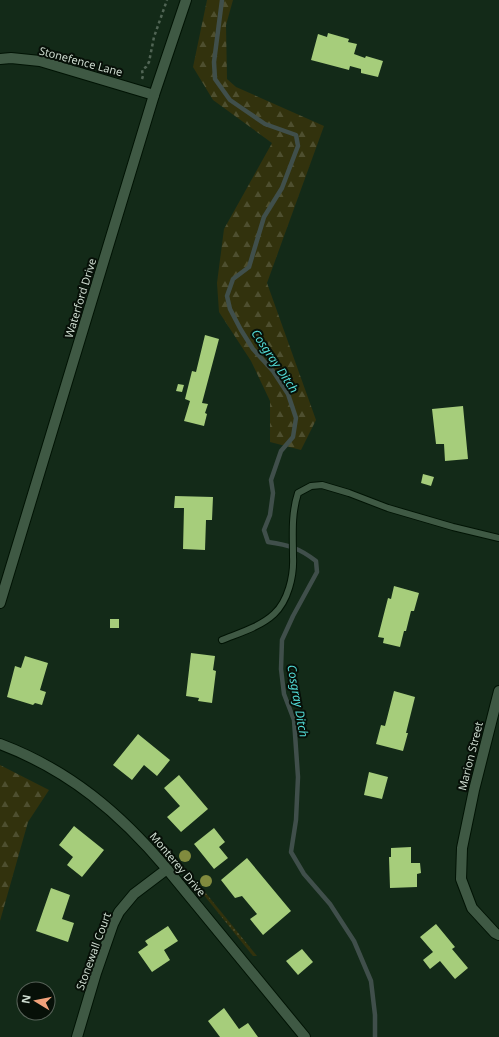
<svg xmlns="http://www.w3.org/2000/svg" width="499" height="1037" font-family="'Noto Sans',sans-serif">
<defs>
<pattern id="grass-dots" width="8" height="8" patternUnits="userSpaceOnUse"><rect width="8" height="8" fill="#32320d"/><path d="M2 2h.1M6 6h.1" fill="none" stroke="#4e4f2f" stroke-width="1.8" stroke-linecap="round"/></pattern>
<pattern id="forest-firs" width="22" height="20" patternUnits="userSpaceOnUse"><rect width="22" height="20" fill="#32320d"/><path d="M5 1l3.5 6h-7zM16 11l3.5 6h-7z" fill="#4e4f2f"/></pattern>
</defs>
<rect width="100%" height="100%" fill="#132a18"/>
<path fill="url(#grass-dots)" d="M196 881 257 956H253L195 884Z"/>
<g fill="url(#forest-firs)">
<path d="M207 0H233L226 25 227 79 236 87 324 126 267 283 316 420 301 450 270 442V401L251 361 219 312 217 283 224 229 272 143 213 100 193 67Z"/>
<path d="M0 765 49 790 28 822 0 921Z"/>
</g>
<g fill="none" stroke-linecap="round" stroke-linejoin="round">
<path stroke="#404f4b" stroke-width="4.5" d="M222 0 214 62 215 79 230 100 246 111 265 124 296 135 298 146 293 159 282 188 264 217 249 267 233 279 227 296 230 309 241 330 253 349 273 371 288 394 296 418 293 437 281 451 271 480 273 493 270 515 264 530 268 542C289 545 299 548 316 561L317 572 293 616 282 640 281 669 284 694 294 720 298 777 296 820 291 852 304 874 330 904 354 941 371 981 375 1015V1037"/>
</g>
<g fill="#a6cd7b">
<path d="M328 33 349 39 348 42 357 44 354 54 365 58 366 56 383 61 378 77 361 73V69L350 66 349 70 311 60 318 34 327 37Z"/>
<path d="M205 335 219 339 202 403 208 404 205 413 207 414 204 426 184 421 190 401 185 399 192 371 196 372Z"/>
<path d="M178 384 184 385 182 392 176 391Z"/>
<path d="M463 406 468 459 445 461 444 444H436L432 409Z"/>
<path d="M423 474 434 477 431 486 421 483Z"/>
<path d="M175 496 213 497 212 520H206L205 550 183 549 184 508H174Z"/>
<path d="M394 586 419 593 414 611H411L406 631H404L400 647 383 643 384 638 378 637 388 598 391 599Z"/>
<rect x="110" y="619" width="9" height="9"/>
<path d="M191 653 215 656 213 670 216 671 212 703 198 701 199 698 186 696Z"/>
<path d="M25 656 48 663 40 690 46 692 42 705 35 703 33 705 7 697 15 666 21 668Z"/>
<path d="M394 691 415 697 406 733H408L403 751 376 744 381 725 385 726Z"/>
<path d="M138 734 170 760 157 776 144 765 132 780 113 765Z"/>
<path d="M369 772 388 777 382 799 364 795Z"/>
<path d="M179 775 208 809 181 832 167 817 180 806 164 788Z"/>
<path d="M74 826 104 850 82 877 67 865 73 857 59 845Z"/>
<path d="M214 828 225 842 219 847 228 858 214 869 194 844Z"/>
<path d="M411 847V863H420L421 873 417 874V887L390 888 389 857H391V848Z"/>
<path d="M247 858 291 911 263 935 250 919 257 914 242 896 235 898 221 880Z"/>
<path d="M51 888 70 895 62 919 74 923 68 942 36 931Z"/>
<path d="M436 924 455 947 452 949 468 968 455 979 440 961 430 969 423 960 433 952 420 937Z"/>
<path d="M168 926 178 941 164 950 170 960 152 972 138 952 148 945 145 941Z"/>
<path d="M302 949 313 962 298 975 286 961Z"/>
<path d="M224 1008 239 1029 248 1023 258 1037H220L208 1021Z"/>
</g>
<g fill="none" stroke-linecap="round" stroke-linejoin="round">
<defs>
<path id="service" d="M222 640C239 633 260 627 274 614 288 601 294 576 293 557 293 535 291 515 298 493L311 486 322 485 349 493 388 508 453 527 499 538"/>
<g id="minor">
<path d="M0 59 11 58 40 61 154 95"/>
<path d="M0 603 154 95 186 0"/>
<path d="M499 691 474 790 462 848 461 879 472 908 495 933 499 935"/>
<path d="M77 1037 96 973 113 924 119 912 134 894 167 869"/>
</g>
<path id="tertiary" d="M0 744C69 770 120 813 167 869L305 1037"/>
</defs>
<use href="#service" stroke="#001304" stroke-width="8"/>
<use href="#minor" stroke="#001304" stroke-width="12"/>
<use href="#tertiary" stroke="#001304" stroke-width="12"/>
<path stroke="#516555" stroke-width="2.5" stroke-dasharray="3 3" stroke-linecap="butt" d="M142 79 143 76 142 70 146 67 149 62 154 37 167 0"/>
<use href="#service" stroke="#3f5944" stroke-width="6"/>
<use href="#minor" stroke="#3f5944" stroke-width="10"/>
<use href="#tertiary" stroke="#3f5944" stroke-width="10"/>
</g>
<g fill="#818b3e">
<circle cx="185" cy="856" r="6"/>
<circle cx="206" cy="881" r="6"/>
</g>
<g text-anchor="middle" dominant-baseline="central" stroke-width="4" stroke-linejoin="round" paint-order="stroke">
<g font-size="11" fill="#cedcd0" stroke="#071008">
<text transform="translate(81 61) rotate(15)">Stonefence Lane</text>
<text transform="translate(80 298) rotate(-73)">Waterford Drive</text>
<text transform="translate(470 756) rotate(-76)">Marion Street</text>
<text transform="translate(178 864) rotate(50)">Monterey Drive</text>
<text transform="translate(93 951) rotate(-70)">Stonewall Court</text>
</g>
<g font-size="12" font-style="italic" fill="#52dad6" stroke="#071008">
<text transform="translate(275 361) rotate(56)">Cosgray Ditch</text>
<text transform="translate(298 701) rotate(80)">Cosgray Ditch</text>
</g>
</g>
<g transform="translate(36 1001) rotate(280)"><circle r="19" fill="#071008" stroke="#576258"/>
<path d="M0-3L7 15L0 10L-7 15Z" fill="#f1a27b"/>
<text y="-6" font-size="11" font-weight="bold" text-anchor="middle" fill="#cedcd0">N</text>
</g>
</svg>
